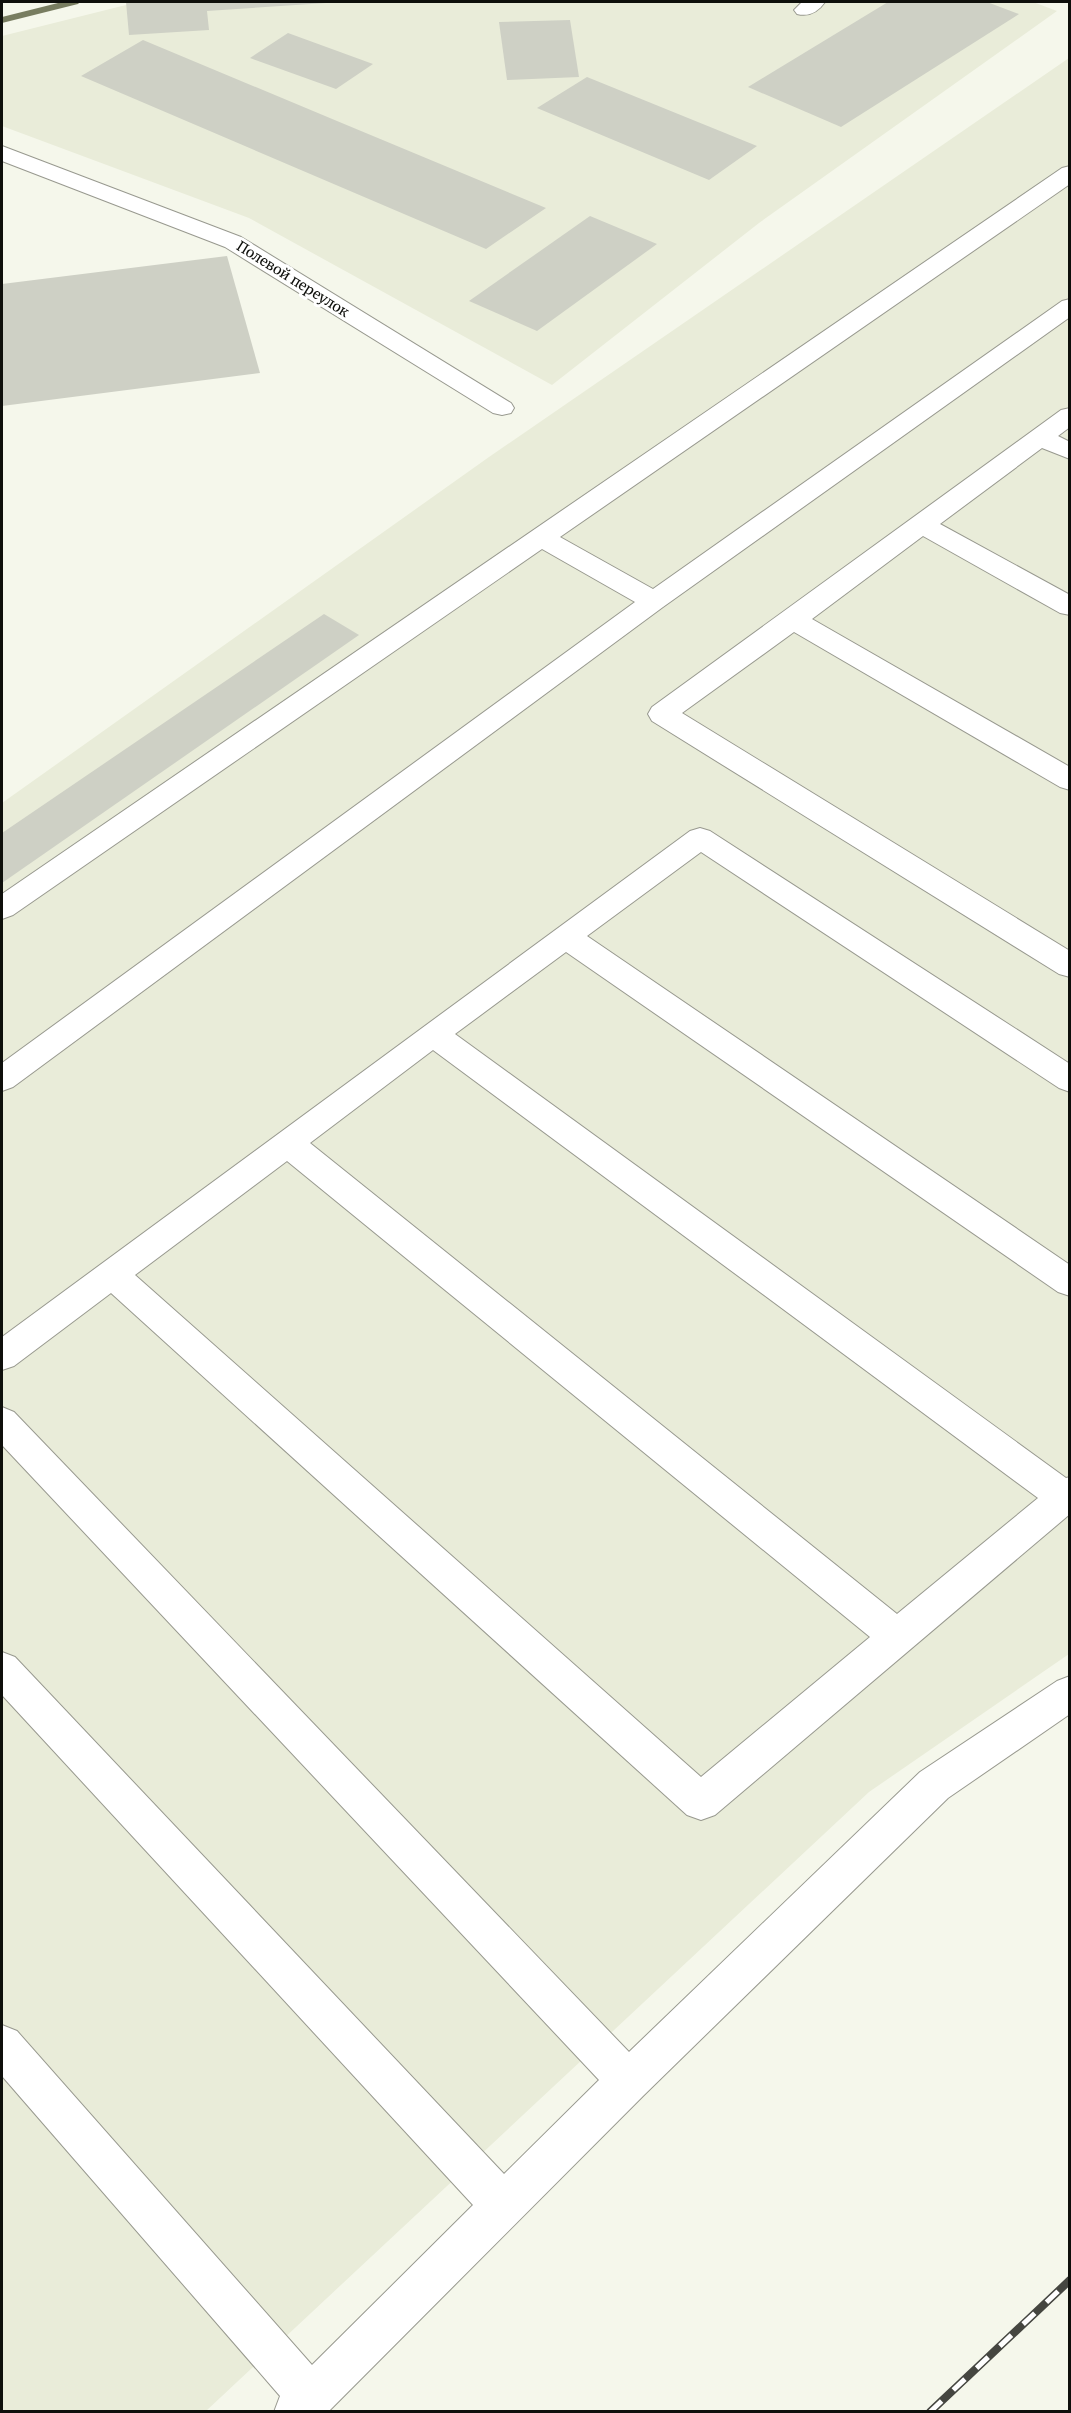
<svg xmlns="http://www.w3.org/2000/svg" width="1071" height="2413" font-family="Merriweather,serif">
<rect width="100%" height="100%" fill="#f5f7eb"/>
<g fill="#e9ecd9">
<path d="M138 2H1033L1057 11 759 223 552 385 249 218 2 126V36Z"/>
<path d="M1069 58V1654L869 1792 206 2411H2V803L489 457Z"/>
</g>
<g fill="none" stroke-linecap="round" stroke-linejoin="round">
<path fill="#787d60" fill-rule="evenodd" d="M62 2H80L78 4 2 23V17Z"/>
</g>
<g fill="#ced0c5">
<path d="M126 2H326V3L207 11 209 30 129 35Z"/>
<path d="M888 2H987L1019 14 841 127 748 87Z"/>
<path d="M570 20 579 77 507 80 499 22Z"/>
<path d="M288 33 373 64 336 89 250 58Z"/>
<path d="M143 40 337 121 546 208 486 249 81 76Z"/>
<path d="M587 77 757 146 709 180 537 108Z"/>
<path d="M590 216 657 244 537 331 469 301Z"/>
<path d="M227 256 260 373 2 406V284Z"/>
<path d="M324 614 359 635 2 883V833Z"/>
</g>
<g fill="none" stroke-linecap="round" stroke-linejoin="round">
<defs>
<g id="lane">
<path d="M802 2H825C818 12 809 17 797 14L794 10Z"/>
<path d="M1070 166V184L560 537 653 589 1062 301 1070 299V317L663 607 13 1087 2 1091V1063L635 602 542 549 13 915 2 919V894L1062 168Z"/>
<path d="M1070 408V427L1058 436 1070 442V459L1042 448 940 524 1070 595V615L1060 613 923 536 812 619 1070 767V790L1060 787 794 632 682 713 1070 951V977L1059 974 652 721 648 714 652 707 1061 410Z"/>
<path d="M700 828 710 831 1070 1064V1092L1059 1088 701 852 587 936 1070 1265V1296L1058 1292 566 952 455 1034 1066 1478 1070 1477V1514L715 1815 701 1820 687 1815 111 1293 14 1366 2 1370V1337L690 831ZM433 1050 1038 1498 897 1614 310 1143ZM287 1161 870 1637 701 1777 135 1275Z"/>
<path d="M2 1407 14 1412 629 2052 920 1772 1057 1681 1070 1676V1714L948 1798 643 2096 328 2412H274L280 2396 2 2076V2025L17 2031 312 2365 473 2205 2 1695V1652L15 1657 504 2174 599 2080 2 1445Z"/>
</g>
<path id="street" d="M2 146 241 237 511 403 514 408 511 413 502 415 493 413 225 247 2 161Z"/>
</defs>
<use href="#lane" stroke="#98998f" stroke-width="2"/>
<use href="#street" stroke="#98998f" stroke-width="2"/>
<use href="#lane" fill="#fff" fill-rule="evenodd"/>
<use href="#street" fill="#fff" fill-rule="evenodd"/>
<defs>
<path id="rail" d="M930 2412 1070 2280"/>
</defs>
<use href="#rail" stroke="#454640" stroke-width="8"/>
<use href="#rail" stroke="#fff" stroke-width="5" stroke-dasharray="16" stroke-linecap="butt"/>
</g>
<g text-anchor="middle" dominant-baseline="central" stroke-width="6" stroke-linejoin="round" paint-order="stroke">
<g font-size="14" fill="#0e0f0b" stroke="#fff">
<text transform="translate(293 279) rotate(32)">Полевой переулок</text>
</g>
</g>
<rect width="1071" height="2413" fill="none" stroke="#0e0f0b" stroke-width="6"/>
</svg>
